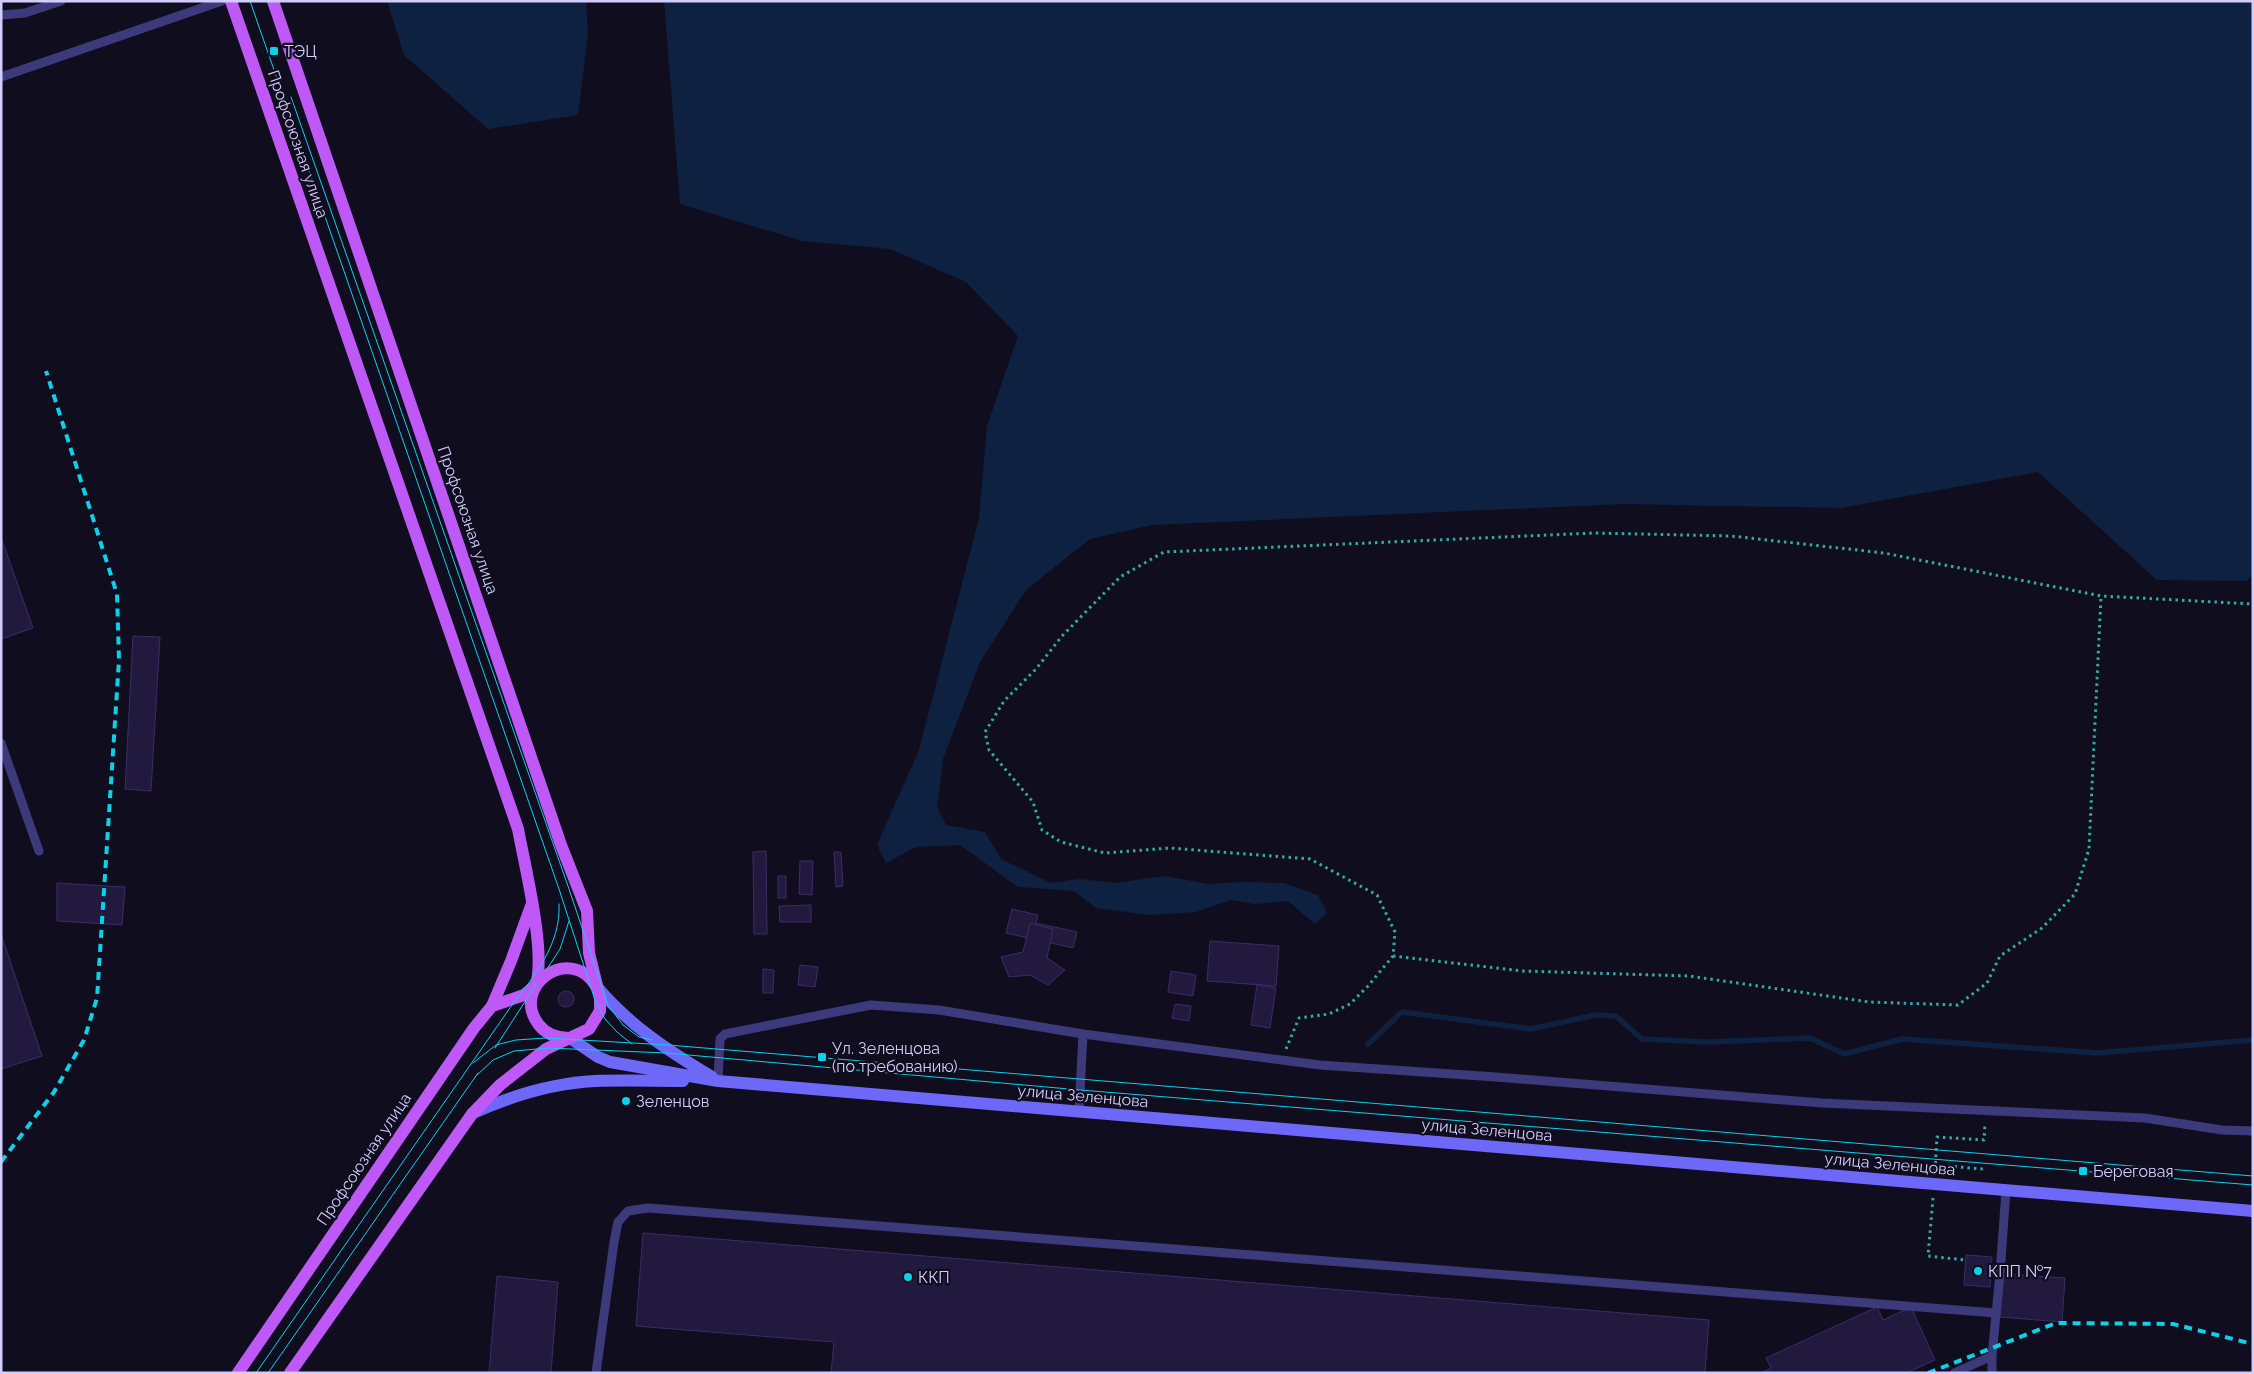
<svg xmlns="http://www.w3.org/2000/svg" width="2254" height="1374" font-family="Raleway,sans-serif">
<rect width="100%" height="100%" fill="#100d1e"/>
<g fill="#0e2141">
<path d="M387 1H586L588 35 578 115 488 129 404 55Z"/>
<path d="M664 1H2253V575L2246 581 2157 580 2038 472 1841 508 1623 504 1152 525 1090 539 1026 590 980 662 943 759 937 807 946 825 985 832 1001 859 1051 883 1079 879 1115 883 1165 876 1209 884 1241 882 1284 883 1318 895 1327 913 1315 924 1288 901 1254 904 1231 900 1196 912 1149 915 1096 908 1074 891 1018 887 960 845 916 847 886 863 877 845 919 750 979 518 987 426 1018 336 966 282 890 249 802 241 680 204Z"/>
</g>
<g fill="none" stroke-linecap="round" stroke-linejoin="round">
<path stroke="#0e2141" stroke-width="5.5" d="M1368 1044 1402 1012 1531 1029 1595 1015 1616 1016 1642 1039 1706 1042 1810 1038 1844 1054 1902 1039 2098 1053 2253 1040"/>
</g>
<g fill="#221a3e" stroke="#3a2d69">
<path d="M1 537 33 628 1 639Z"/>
<path d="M133 636 160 637 151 791 125 789Z"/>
<path d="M766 851 767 934H754L753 852Z"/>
<path d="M834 852H841L843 886 836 887Z"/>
<path d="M800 861H813L812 895 799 894Z"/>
<rect x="778" y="876" width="8" height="22"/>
<path d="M57 883 125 887 122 925 57 921Z"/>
<path d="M811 905V922H780L779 906Z"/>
<path d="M1012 909 1038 915 1036 923 1077 932 1073 948 1006 933Z"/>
<path d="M1030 923 1053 929 1047 958 1065 970 1048 985 1030 975 1009 977 1001 957 1023 952Z"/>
<path d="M1 934 42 1056 1 1069Z"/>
<path d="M1210 941 1279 946 1276 986 1207 981Z"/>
<path d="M800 965 818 967 815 987 798 985Z"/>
<path d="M763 969 774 970 773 993H763Z"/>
<path d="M1171 971 1196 975 1193 996 1168 992Z"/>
<path d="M1257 985 1276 988 1270 1028 1251 1025Z"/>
<circle cx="566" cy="999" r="8"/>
<path d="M1175 1004 1191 1006 1189 1021 1172 1018Z"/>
<path d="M643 1233 1709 1320 1705 1373H831L834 1342 636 1326Z"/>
<path d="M1966 1255 1992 1257 1990 1287 1964 1285Z"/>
<path d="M2004 1274 2065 1278 2062 1322 2000 1317Z"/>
<path d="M497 1276 558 1282 551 1373H489Z"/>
<path d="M1877 1307 1883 1320 1911 1307 1935 1360 1906 1373H1761L1771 1368 1766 1358Z"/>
</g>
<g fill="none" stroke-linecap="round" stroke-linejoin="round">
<g stroke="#33aaa5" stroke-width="3" stroke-dasharray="2.5 4" stroke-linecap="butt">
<path d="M1393 956 1523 971 1689 976 1869 1002 1958 1005 1987 983 2000 956 2042 928 2075 894 2089 849 2101 596"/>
<path d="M1286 1049 1299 1018 1329 1014 1350 1004 1368 986 1393 956 1395 932 1377 895 1310 859 1170 848 1105 853 1061 842 1042 830 1033 802 989 750 985 732 1004 701 1036 669 1062 636 1120 577 1164 552 1594 533 1731 536 1884 553 2101 596 2253 604"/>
<path d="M1935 1165 1983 1169"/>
<path d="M1935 1170 1937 1137 1984 1140 1985 1124"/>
<path d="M1933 1198 1928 1256 1965 1260"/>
</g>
<g stroke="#3d3a7b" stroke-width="9">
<path d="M1 15 25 13 61 1"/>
<path d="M1 77 222 1"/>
<path d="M1 743 39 851"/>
<path d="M718 1081 720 1039 725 1034 871 1005 939 1010 1083 1034 1320 1065 1496 1077 1822 1103 2145 1118 2222 1130 2253 1131"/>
<path d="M1079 1112 1083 1034"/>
<path d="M596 1373 614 1242 618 1222 628 1211 648 1208 1996 1313"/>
<path d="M1954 1373 1992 1356 2000 1273 2006 1191"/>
<path d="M1992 1373V1356"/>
</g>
<g stroke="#6d68f8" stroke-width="12">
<path d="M596 986C630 1026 667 1050 712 1077"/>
<path d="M570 1038 598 1057 610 1062 718 1081 2253 1211"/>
<path d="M473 1113C511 1096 553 1083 595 1081 624 1080 654 1081 683 1081"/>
</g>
<g stroke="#be59f7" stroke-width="12">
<path d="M231 1 518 829C525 867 546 951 536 985L524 995 492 1006 474 1028 238 1373"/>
<path d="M273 1 561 845 587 911 589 953 600 998V1011L589 1029 546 1049 500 1085 472 1114 290 1373"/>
<path d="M492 1006 511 961 531 906"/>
<path d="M569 1038C557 1038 546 1034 539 1025 509 987 570 943 596 986"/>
</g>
<g stroke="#0bd2ea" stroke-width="1">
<path d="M250 1 559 889 595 1000 605 1019 617 1032 632 1044"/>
<path d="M291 97 569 889 608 1005 623 1025 639 1037 652 1040"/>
<path d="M547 969 560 949 569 921"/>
<path d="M495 1048 537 983"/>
<path d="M473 1063 496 1045 516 1040 546 1038 668 1045 2253 1176"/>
<path d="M475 1077 493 1060 514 1051 548 1048 666 1053 1080 1090 2253 1185"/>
<path d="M256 1373 512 1005C535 975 561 944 559 904"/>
<path d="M268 1373 478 1073"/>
</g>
<g stroke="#0bd2ea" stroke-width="4" stroke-dasharray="8 6" stroke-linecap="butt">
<path d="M1 1162 54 1092 84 1040 97 998 119 660 117 594 46 371"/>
<path d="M1928 1373 2056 1323 2173 1324 2253 1344"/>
</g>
</g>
<g fill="#0bd2ea" stroke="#100d1e" stroke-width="2">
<rect x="269" y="46" width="10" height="10" rx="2.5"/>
<rect x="817" y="1052" width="10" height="10" rx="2.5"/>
<circle cx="626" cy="1101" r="5"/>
<rect x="2078" y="1166" width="10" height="10" rx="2.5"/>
<circle cx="1978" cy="1271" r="5"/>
<circle cx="908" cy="1277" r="5"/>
</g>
<g text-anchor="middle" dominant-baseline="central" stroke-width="4.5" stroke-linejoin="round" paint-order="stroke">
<g font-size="16" fill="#d3cdfd" stroke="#100d1e" text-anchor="start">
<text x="284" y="51">ТЭЦ</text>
<text x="832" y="1048">Ул. Зеленцова<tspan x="832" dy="18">(по требованию)</tspan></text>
<text x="636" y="1101">Зеленцов</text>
<text x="2093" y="1171">Береговая</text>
<text x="1988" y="1271">КПП №7</text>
<text x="918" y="1277">ККП</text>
</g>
<g font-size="16" fill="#d3cdfd" stroke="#100d1e">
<text transform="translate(298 144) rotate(71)">Профсоюзная улица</text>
<text transform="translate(468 520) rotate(71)">Профсоюзная улица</text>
<text transform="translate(1083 1096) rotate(5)">улица Зеленцова</text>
<text transform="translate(1487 1130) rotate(5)">улица Зеленцова</text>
<text transform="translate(364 1159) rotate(-56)">Профсоюзная улица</text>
<text transform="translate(1890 1164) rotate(5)">улица Зеленцова</text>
</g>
</g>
<rect width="2254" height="1374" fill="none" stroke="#d3cdfd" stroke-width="5"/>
</svg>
